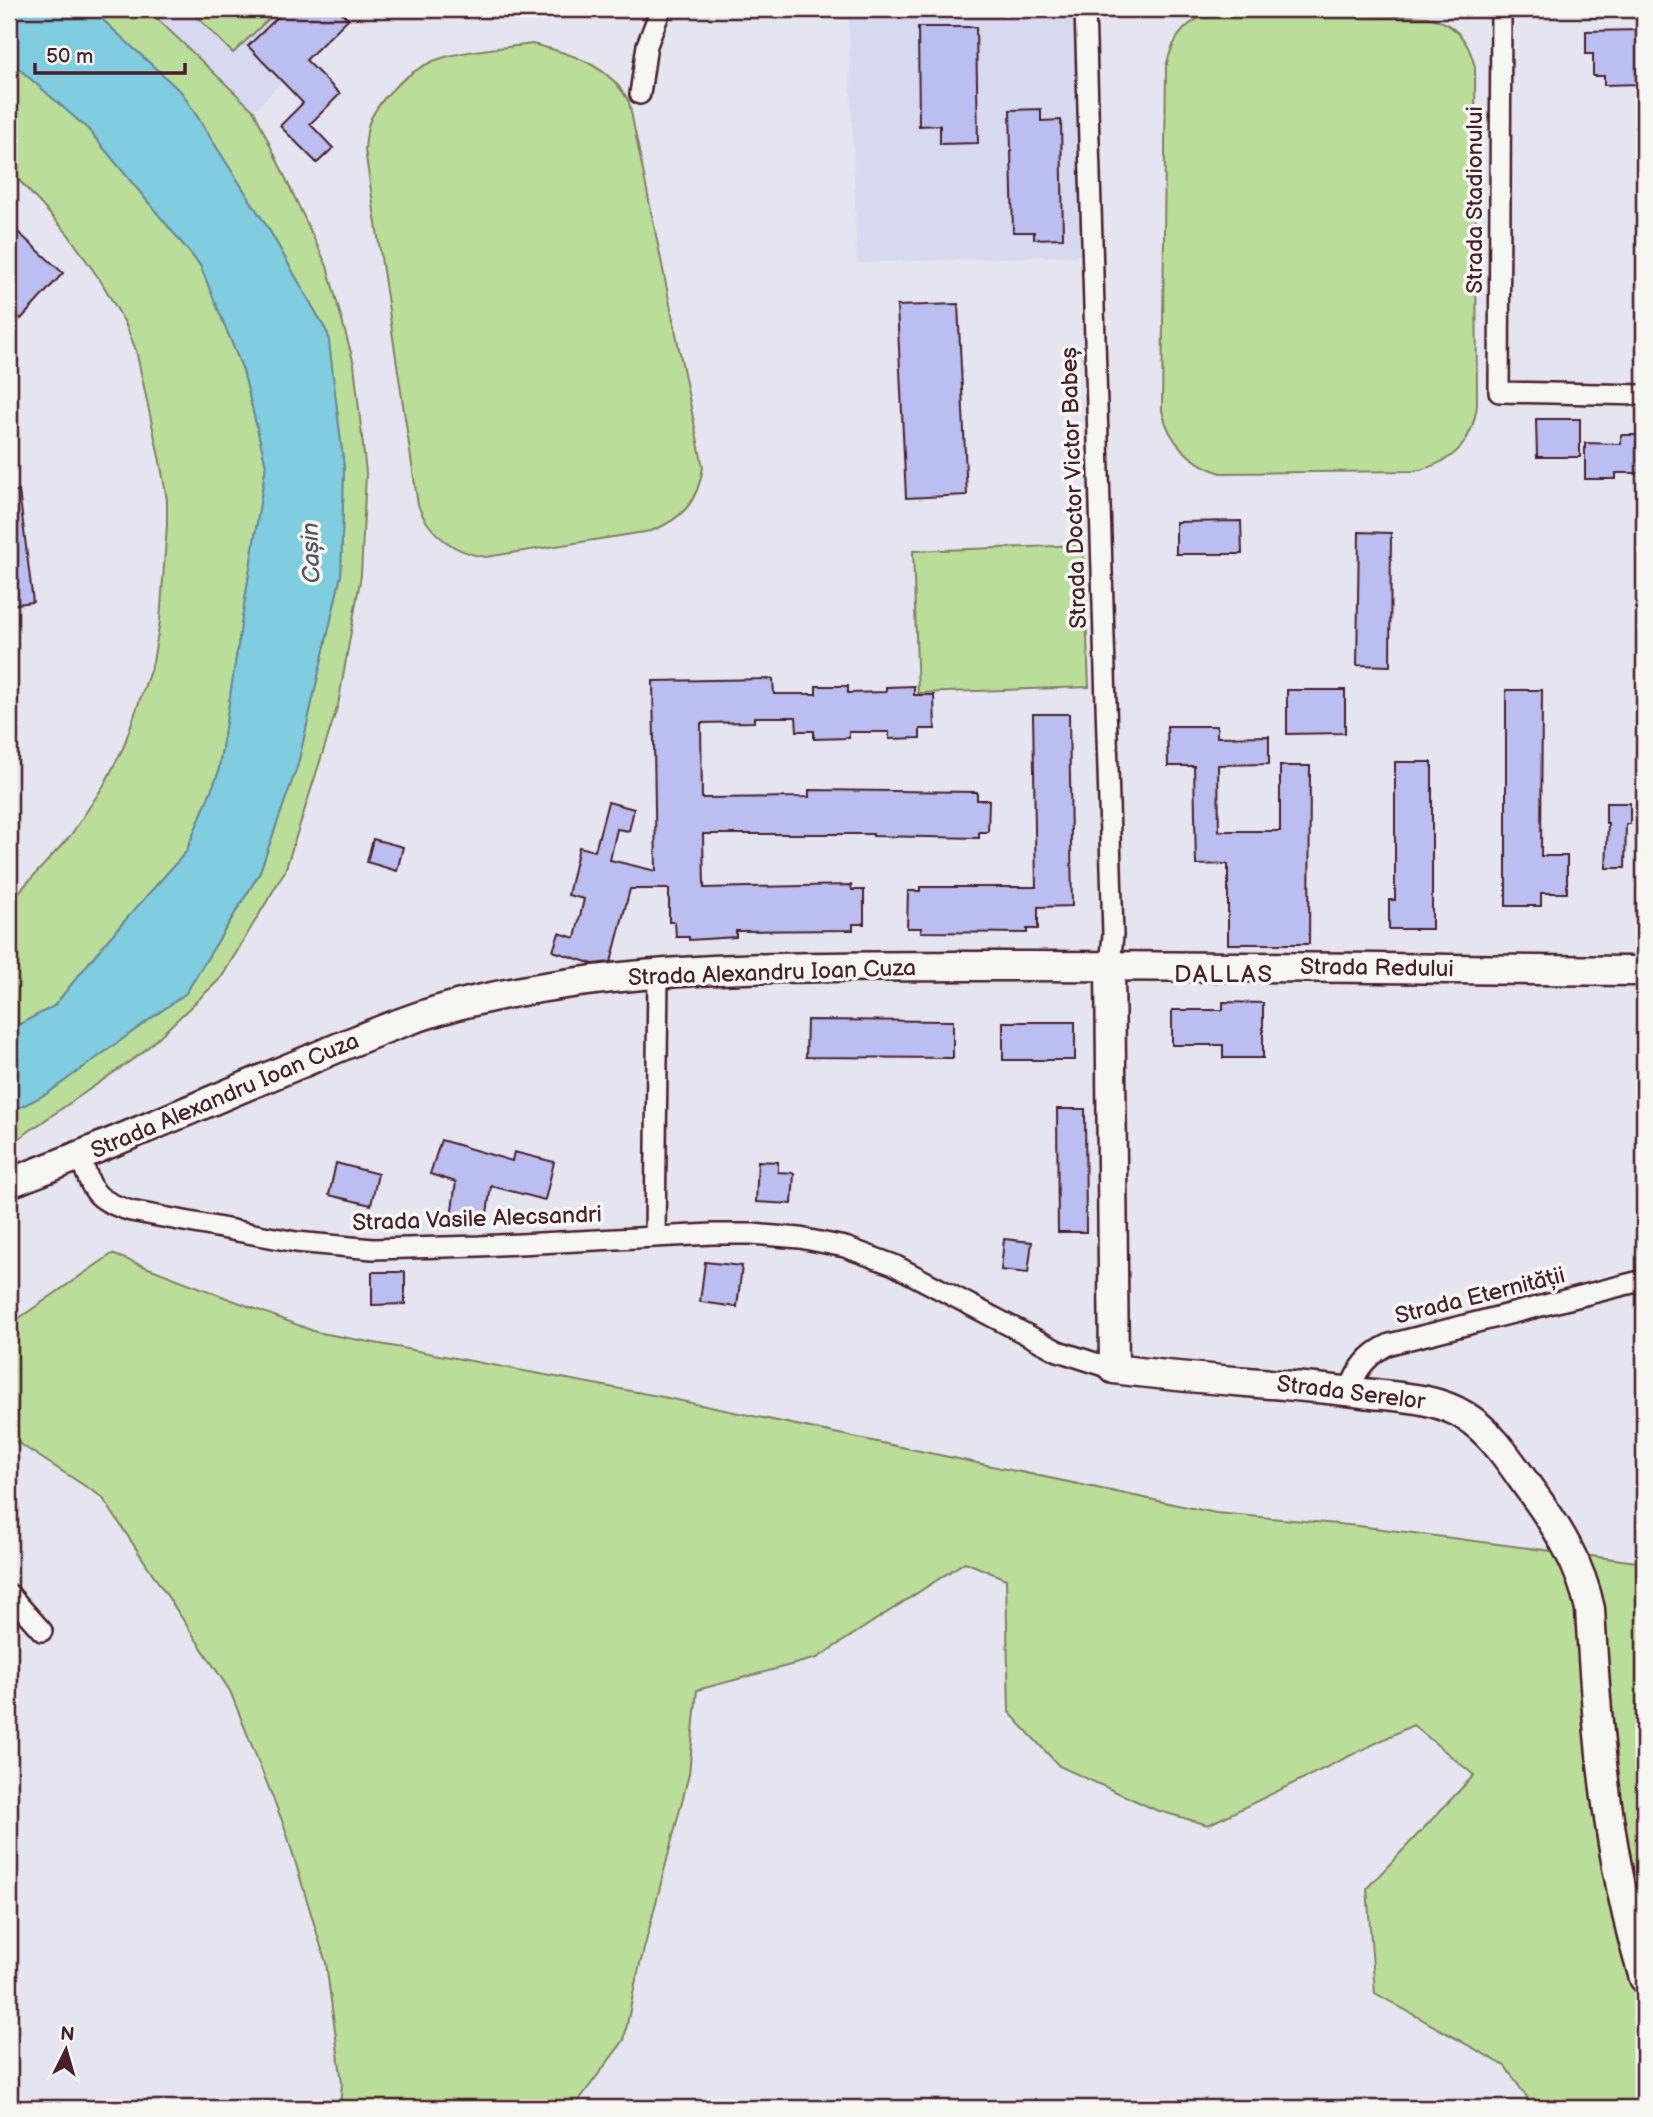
<svg xmlns="http://www.w3.org/2000/svg" width="1653" height="2117" font-family="'Balsamiq Sans',sans-serif">
<rect width="100%" height="100%" fill="#e4e5f1"/>
<filter id="ink" filterUnits="userSpaceOnUse"><feTurbulence type="fractalNoise" baseFrequency=".0143" numOctaves="2"/><feDisplacementMap in="SourceGraphic" scale="14" xChannelSelector="R" yChannelSelector="G"/><feConvolveMatrix kernelMatrix="1 2 1 2 8 2 1 2 1" color-interpolation-filters="sRGB"/></filter>
<g filter="url(#ink)">
<g fill="#d7d9f1">
<path d="M147 9H352L254 111Z"/>
<path d="M848 9H1085L1091 255 857 263Z"/>
</g>
<g fill="#bade99" stroke="#827e62" stroke-width="2">
<path d="M91 9H147L254 111 327 266 354 364 366 473 361 575 338 705 285 871 221 978 142 1053 9 1145V1113L48 1093 186 993 259 874 298 764 341 575 344 468 328 334 271 233 182 93Z"/>
<path d="M189 9H279L233 53Z"/>
<path d="M1219 11 1427 17C1454 22 1469 41 1475 67L1477 405C1472 444 1453 463 1414 471L1221 473C1191 464 1168 441 1162 410L1166 67C1173 35 1187 19 1219 11Z"/>
<path d="M532 44C570 53 610 65 629 102L703 467C698 501 683 519 651 531L486 557C455 553 429 535 418 505L365 150C366 139 366 129 371 118 385 91 416 65 445 57 473 49 504 48 532 44Z"/>
<path d="M9 60 88 129 200 265 243 370 266 465 218 774 186 852 105 943 54 1006 9 1030V903L71 835 104 785 123 748 153 662 160 621 167 525V500L161 466 136 350 125 323 102 283 68 234 9 169Z"/>
<path d="M1083 545 1089 687 918 693 913 551Z"/>
<path d="M112 1254 316 1332 658 1396 1216 1513 1359 1526 1644 1563V2108H1534L1505 2066 1375 1993 1367 1888 1474 1775 1413 1725 1208 1825 1156 1810 1059 1766 1009 1712 1006 1579 965 1562 817 1658 697 1690 689 1774 635 1984 624 2040 573 2108H340L342 2083 326 1963 285 1828 230 1691 102 1497 9 1437V1325Z"/>
</g>
<path fill="#80cde0" stroke="#6a8798" stroke-width="2" d="M9 9H91L182 93 271 233 328 334 344 468 341 575 298 764 259 874 186 993 48 1093 9 1113V1030L54 1006 105 943 186 852 218 774 266 465 243 370 200 265 88 129 9 60Z"/>
<g fill="#babef0" stroke="#4a1f2b" stroke-width="2">
<path d="M286 9H338L348 19 306 60 340 94 310 124 333 148 317 163 280 126 303 103 248 46Z"/>
<path d="M918 27H976L978 143 940 144V125L919 126Z"/>
<path d="M1641 30V84L1604 85V76H1593V54H1586V31Z"/>
<path d="M1041 109V121L1061 120 1063 238 1034 239V232H1013L1010 110Z"/>
<path d="M9 224 63 273 21 319 9 308Z"/>
<path d="M958 304 967 495 906 498 897 306Z"/>
<path d="M1536 419H1580V457H1537Z"/>
<path d="M1621 435H1639V473H1616V479H1585V443L1621 444Z"/>
<path d="M19 491 33 602 9 605V492Z"/>
<path d="M1241 521 1242 554H1176V522Z"/>
<path d="M1359 532 1391 533 1390 666 1357 665Z"/>
<path d="M773 679 774 694H816V686H848V693L886 692V687L914 686V695H934L935 729H920V738L889 739V732H849V738L814 739V731H797L796 717H754V722L701 723 702 798 809 797V790L977 792V800H989L988 832H979V838L873 836V834H703L704 888 851 885 852 890H864V924H853V930L736 931V937L689 940V937H676L675 922H669V889H630L611 962 593 964 553 951 559 933 575 938 584 899 568 895 579 847 595 851 608 802 634 809 629 831 617 829 610 860 656 871 653 681Z"/>
<path d="M1287 690H1345V733L1287 734Z"/>
<path d="M1506 690H1542L1541 856H1567V893H1541V906H1506Z"/>
<path d="M1033 714H1069L1072 906 1038 907V929H1027V933L921 932V928H907L908 891H920V887H1036Z"/>
<path d="M1167 726H1217V737L1269 736V764L1218 765 1219 831H1280V766H1310L1309 944H1228V864L1196 865 1194 766H1168Z"/>
<path d="M1395 762H1432V929H1389V900H1395Z"/>
<path d="M1606 803H1630V824H1626L1625 868H1606L1608 823H1606Z"/>
<path d="M373 839 403 847 397 871 367 862Z"/>
<path d="M1223 1002 1263 1003V1058H1223V1045H1172V1010H1223Z"/>
<path d="M807 1020 953 1021V1058L806 1057Z"/>
<rect x="1003" y="1022" width="72" height="38"/>
<path d="M1057 1109H1085L1086 1232H1058Z"/>
<path d="M441 1140 512 1161 514 1152 554 1162 545 1200 491 1186 485 1227 450 1223 456 1182 430 1174Z"/>
<path d="M758 1161 778 1162V1172L794 1173 792 1204 756 1202Z"/>
<path d="M336 1163 378 1174 371 1205 329 1195Z"/>
<path d="M1004 1239 1032 1242 1028 1273 1001 1270Z"/>
<path d="M705 1262 742 1266 737 1307 700 1302Z"/>
<path d="M372 1272H405V1304L372 1305Z"/>
</g>
<g fill="none" stroke-linecap="round" stroke-linejoin="round">
<defs>
<g id="street">
<path d="M1085 9 1113 935 1110 966"/>
<path d="M1501 9 1499 392 1644 395"/>
<path d="M640 94 647 45 661 9"/>
<path d="M80 1156C93 1192 93 1199 131 1211L296 1242 373 1249 479 1246 713 1234H752L800 1238 845 1247 894 1265 1058 1351 1114 1369"/>
<path d="M655 1236 658 975"/>
<path d="M1349 1391C1357 1369 1368 1354 1390 1344L1644 1280"/>
<path d="M9 1594 42 1631"/>
</g>
<g id="secondary">
<path d="M1110 966 1114 1369C1197 1380 1280 1383 1363 1393 1397 1397 1435 1397 1465 1416 1493 1433 1512 1465 1531 1491 1557 1526 1581 1565 1590 1609 1597 1734 1607 1857 1644 1978"/>
<path d="M9 1183C109 1146 206 1102 304 1062 361 1038 418 1013 478 1000 636 964 802 967 964 966 1190 965 1417 969 1644 971"/>
</g>
</defs>
<use href="#street" stroke="#4a1f2b" stroke-width="24"/>
<use href="#secondary" stroke="#4a1f2b" stroke-width="33"/>
<use href="#street" stroke="#f6f6f2" stroke-width="19"/>
<use href="#secondary" stroke="#f6f6f2" stroke-width="28"/>
</g>
</g>
<g text-anchor="middle" dominant-baseline="central" stroke-width="7" stroke-linejoin="round" paint-order="stroke">
<g font-size="23" fill="#4a1f2b" stroke="#f6f6f2">
<text transform="translate(1475 200) rotate(-90)">Strada Stadionului</text>
<text transform="translate(1074 488) rotate(-92)">Strada Doctor Victor Babeș</text>
<text transform="translate(1377 968) rotate(1)">Strada Redului</text>
<text transform="translate(772 973) rotate(-2)">Strada Alexandru Ioan Cuza</text>
<text transform="translate(225 1096) rotate(-23)">Strada Alexandru Ioan Cuza</text>
<text transform="translate(477 1219) rotate(-2)">Strada Vasile Alecsandri</text>
<text transform="translate(1480 1296) rotate(-14)">Strada Eternității</text>
<text transform="translate(1351 1393) rotate(7)">Strada Serelor</text>
</g>
<g font-size="24" font-style="italic" fill="#5a5361" stroke="#f6f6f2">
<text transform="translate(311 553) rotate(-92)">Cașin</text>
</g>
<g font-size="24" letter-spacing="2" fill="#4a1f2b" stroke="#f6f6f2">
<text x="1224" y="974">DALLAS</text>
</g>
</g>
<rect width="1653" height="2117" fill="none" stroke="#f6f6f2" stroke-width="35"/>
<rect x="18" y="18" width="1618" height="2082" fill="none" stroke="#4a1f2b" stroke-width="2.5" filter="url(#ink)"/>
<g transform="translate(66 2050) rotate(5)" stroke="#f6f6f2" stroke-width="5" paint-order="stroke">
<path d="M0-5L12 26L0 18L-12 26Z" fill="#4a1f2b"/>
<text y="-10" font-size="19" font-weight="bold" text-anchor="middle" fill="#4a1f2b">N</text>
</g>
<path d="M35 63v10h150v-10" fill="none" stroke="#4a1f2b" stroke-width="3.5"/>
<text x="46" y="63" font-size="21" fill="#4a1f2b" stroke="#f6f6f2" stroke-width="5" paint-order="stroke">50 m</text>
</svg>
